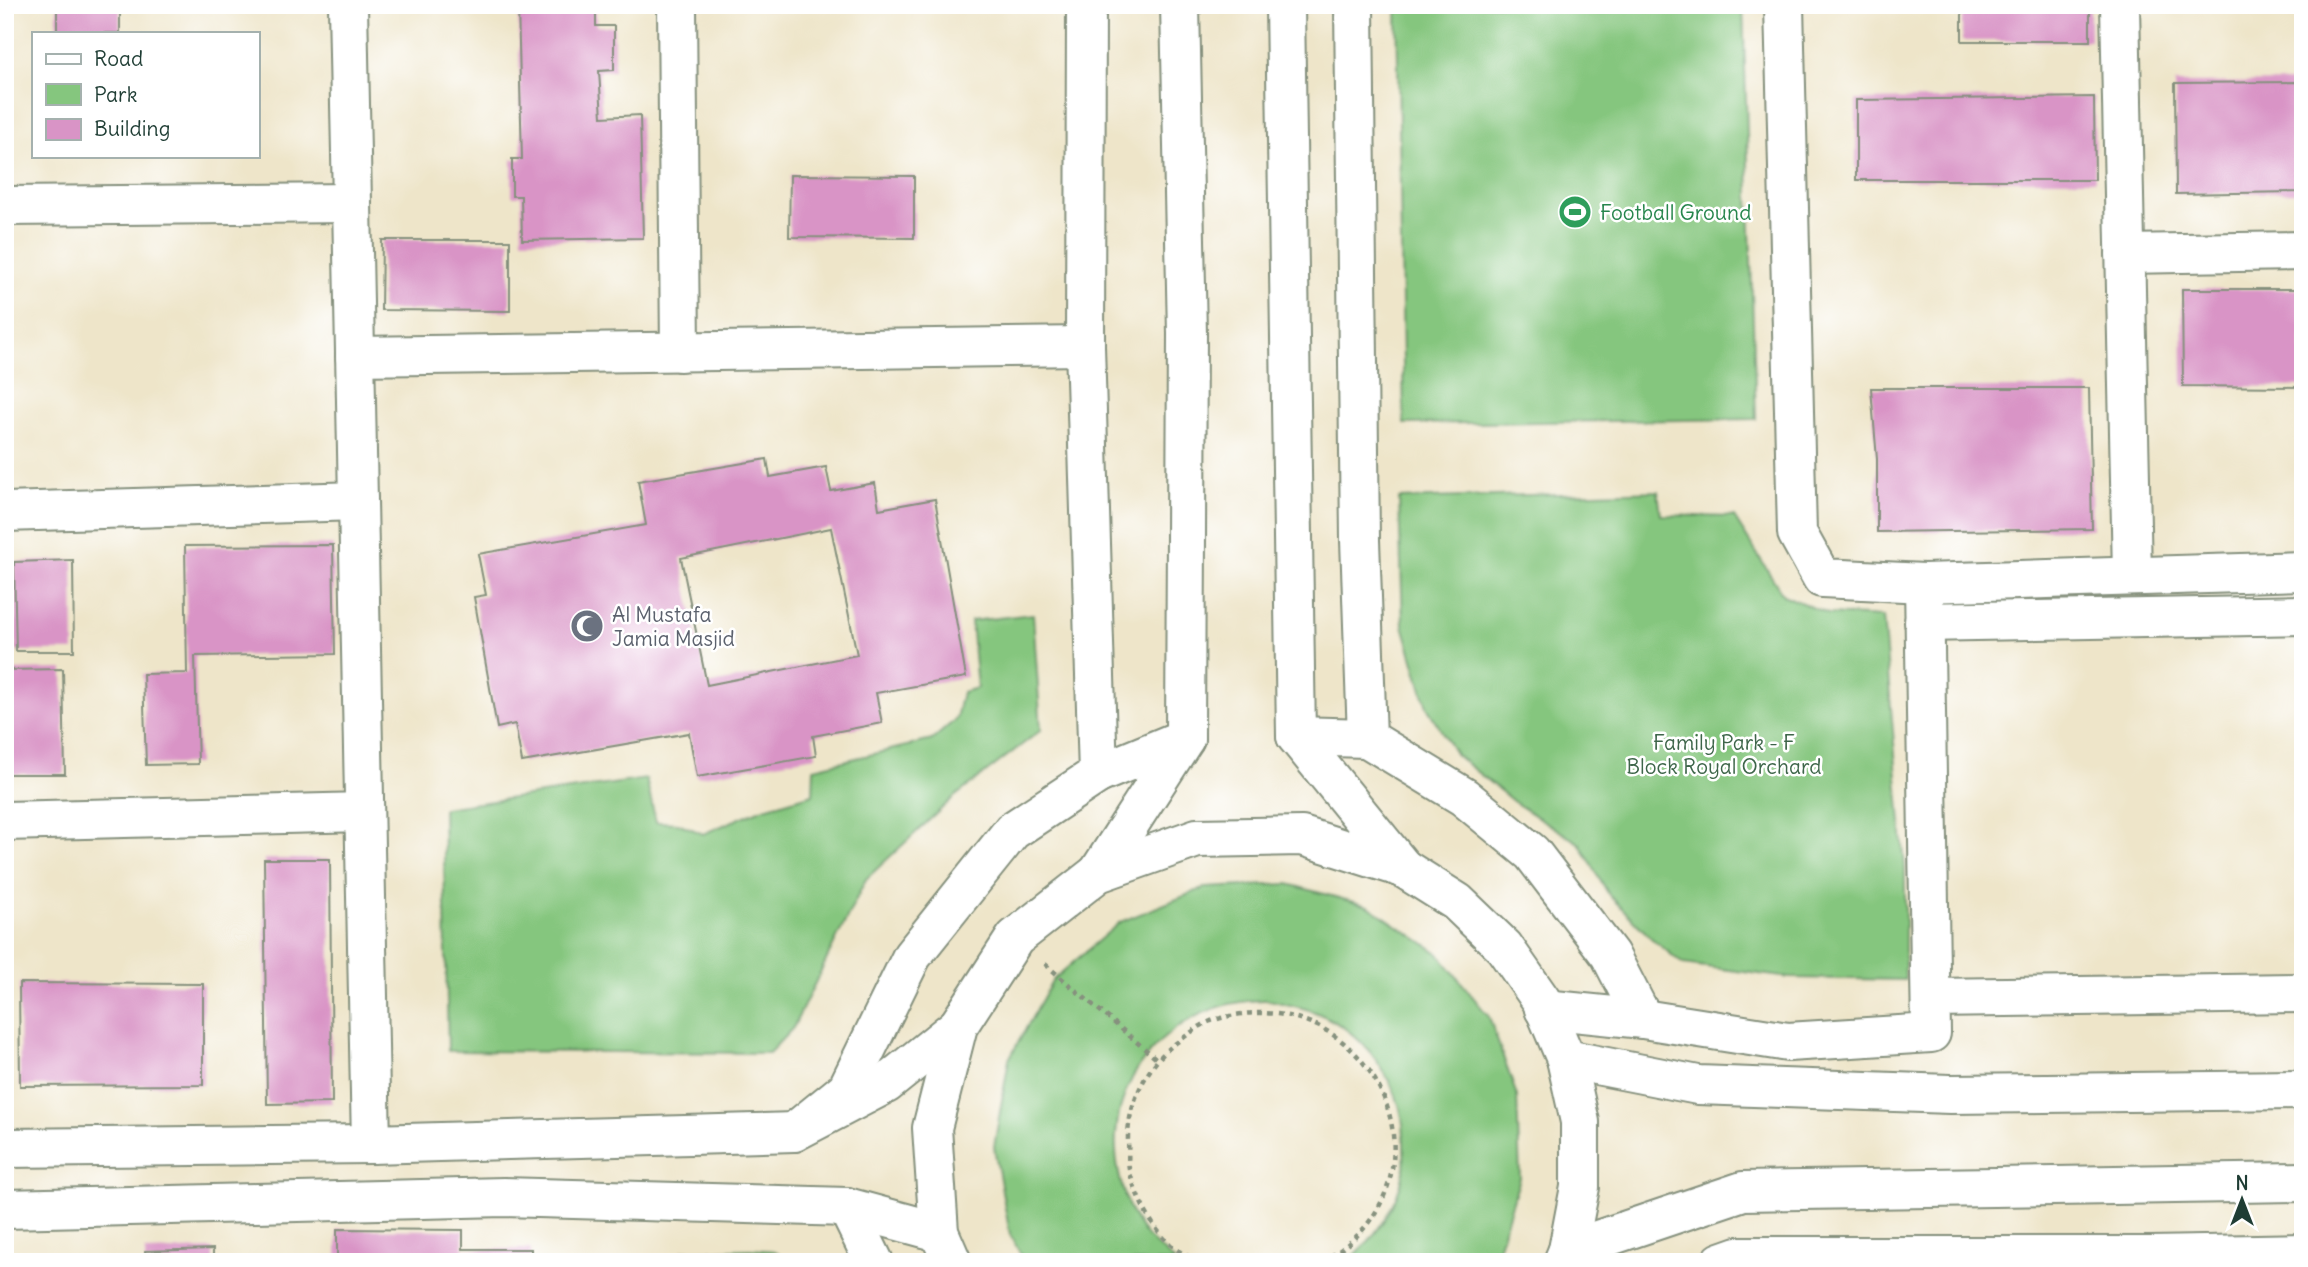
<svg xmlns="http://www.w3.org/2000/svg" width="2308" height="1267" font-family="Delius,sans-serif">
<rect width="100%" height="100%" fill="#fff"/>
<filter id="ink" filterUnits="userSpaceOnUse"><feTurbulence type="fractalNoise" baseFrequency=".0143" numOctaves="2"/><feDisplacementMap in="SourceGraphic" scale="14" xChannelSelector="R" yChannelSelector="G"/><feConvolveMatrix kernelMatrix="1 2 1 2 8 2 1 2 1" color-interpolation-filters="sRGB"/></filter>
<filter id="wash" filterUnits="userSpaceOnUse"><feTurbulence type="fractalNoise" baseFrequency=".00686" numOctaves="4" result="noise"/><feDisplacementMap in="SourceGraphic" scale="28" xChannelSelector="R" yChannelSelector="G"/><feGaussianBlur stdDeviation="1.57" result="paint"/><feColorMatrix in="noise" values="0 0 0 0 0 0 0 0 0 0 0 0 0 0 0 0 0 1.4 0 .05"/><feComposite in="paint" operator="in"/></filter>
<g filter="url(#wash)">
<rect width="100%" height="100%" fill="#eee5c9"/>
<g fill="#85c67e" stroke="#528259" stroke-width="2">
<path d="M1397 5H1743L1756 419 1404 424Z"/>
<path d="M1658 491 1661 515 1734 517 1783 595 1828 614 1883 617 1905 868V980L1790 978 1683 964 1651 938 1609 895 1580 844 1514 802 1456 755 1427 707 1403 625 1399 499Z"/>
<path d="M1033 614 1041 730 953 798 866 879 793 1028 769 1053 448 1051 443 808 646 779 656 822 678 823 703 834 761 809 813 794 814 768 932 740 956 719 962 692 977 688 971 621Z"/>
<path d="M1288 884 1368 906 1437 952 1489 1017 1517 1096 1520 1178 1494 1262H1344C1373 1245 1398 1203 1404 1171 1405 1162 1404 1152 1404 1144 1405 1108 1392 1080 1370 1052 1349 1027 1321 1011 1290 1005 1281 1003 1272 1000 1264 1000 1173 1001 1102 1079 1118 1169 1122 1191 1130 1215 1144 1233 1152 1243 1165 1252 1175 1262H1025L1010 1235 994 1147 1009 1059 1053 980 1120 922 1204 888Z"/>
<path d="M750 1249 775 1251 792 1262H683V1251Z"/>
</g>
<g id="blocks">
<g fill="#d994c6" fill-rule="evenodd">
<rect x="57" y="5" width="63" height="28"/>
<path d="M518 5H596V26H614V70L599 71 602 117 640 115 643 238 522 240 521 196H512V159H522Z"/>
<path d="M763 5H833V8L763 10Z"/>
<rect x="1962" y="5" width="128" height="36"/>
<path d="M2303 82V192L2176 194 2175 83Z"/>
<path d="M2094 97 2095 180H1856V100Z"/>
<path d="M790 175 914 176V238L789 237Z"/>
<path d="M382 240H510V311L381 310Z"/>
<path d="M2182 289H2302V387L2183 386Z"/>
<path d="M1871 388H2089L2092 529 1877 532V459Z"/>
<path d="M767 459 770 477 826 467 831 491 875 483 879 509 935 499 966 677 876 693 882 723 813 736 816 756 697 777 689 733 522 762 515 724 497 728 474 597 486 595 478 554 646 525 638 481ZM831 528 857 655 707 685 681 558Z"/>
<path d="M333 545 335 654 195 656 198 764 146 765 143 674 187 673 185 546Z"/>
<path d="M73 560 74 651H16L14 562Z"/>
<path d="M63 669 65 774H5V670Z"/>
<path d="M264 859H330L332 1103 267 1104Z"/>
<path d="M19 983 203 984V1085L20 1086Z"/>
<path d="M337 1229 463 1230V1249H531V1262H337Z"/>
<path d="M213 1249V1262H145V1251Z"/>
</g>
</g>
</g>
<g filter="url(#ink)">
<use href="#blocks" fill-opacity="0" stroke="#86917e" stroke-width="2"/>
<g fill="none" stroke-linecap="round" stroke-linejoin="round">
<defs>
<g id="street">
<path d="M348 5 371 1144"/>
<path d="M677 5 680 352"/>
<path d="M1285 5 1296 736 1403 868"/>
<path d="M1354 5 1360 540 1367 738 1464 797 1532 853 1610 955 1643 1019"/>
<path d="M1784 5 1797 533 1822 578 1924 583 2303 571"/>
<path d="M2120 5 2132 575"/>
<path d="M5 206 352 203"/>
<path d="M2125 254 2303 251"/>
<path d="M355 356 1085 346"/>
<path d="M5 512 358 501"/>
<path d="M1924 622 2303 615"/>
<path d="M1296 736 1367 738"/>
<path d="M1098 774 1185 738"/>
<path d="M5 821 364 812"/>
<path d="M1098 873 1185 738 1187 334 1180 5"/>
<path d="M1931 998 2303 993"/>
<path d="M1544 1009 1643 1019 1788 1042 1931 1033 1924 583"/>
<path d="M1566 1059 1698 1085 1950 1094 2303 1090"/>
<path d="M794 1132 847 1089 912 956 1012 831 1098 774 1085 346 1086 5"/>
<path d="M5 1148 371 1144 794 1132 886 1084 958 1026"/>
<path d="M847 1207 874 1262"/>
<path d="M5 1209 504 1197 847 1207 939 1232"/>
<path d="M1568 1250 1743 1191 2303 1182"/>
<path d="M952 1262 939 1232 932 1128 958 1026 1015 938 1098 873 1197 838 1302 836 1403 868 1457 902 1504 947 1541 1000 1566 1059 1580 1122V1187L1568 1250 1563 1262"/>
<path d="M1721 1262 1738 1256H2150"/>
<path d="M2150 1262V1256L2303 1253"/>
</g>
</defs>
<use href="#street" stroke="#86917e" stroke-width="42"/>
<g stroke="#86917e" stroke-width="4.5" stroke-dasharray="5 5" stroke-linecap="butt">
<path d="M1045 964 1159 1061"/>
<path d="M1199 1262C1192 1258 1183 1254 1176 1249 1154 1233 1137 1199 1130 1173 1127 1163 1129 1151 1128 1141 1127 1105 1148 1061 1179 1041 1189 1034 1200 1025 1211 1021 1372 969 1468 1183 1321 1262"/>
</g>
<use href="#street" stroke="#fff" stroke-width="38"/>
</g>
</g>
<defs>
<symbol id="stadium-disc" viewBox="-11 -11 22 22"><circle r="9.5" fill="#2e9e5b" stroke="#fff"/><path d="M0-5a6.5 5 0 1 0 0 10a6.5 5 0 1 0 0-10ZM-3.5-1.8h7v3.6h-7Z" fill="#fff"/></symbol>
<symbol id="mosque-disc" viewBox="-11 -11 22 22"><circle r="9.5" fill="#6b7280" stroke="#fff"/><path d="M3.5-4.9A6 6 0 1 0 3.5 4.9A5 5 0 1 1 3.5-4.9Z" fill="#fff"/></symbol>
</defs>
<g fill-rule="evenodd">
<use href="#stadium-disc" x="1556" y="193" width="38" height="38"/>
<use href="#mosque-disc" x="568" y="607" width="38" height="38"/>
</g>
<g text-anchor="middle" dominant-baseline="central" stroke-width="5" stroke-linejoin="round" paint-order="stroke">
<g font-size="21" fill="#27864d" stroke="#fff" text-anchor="start">
<text x="1600" y="212">Football Ground</text>
</g>
<g font-size="21" fill="#5b616d" stroke="#fff" text-anchor="start">
<text x="612" y="614">Al Mustafa<tspan x="612" dy="24">Jamia Masjid</tspan></text>
</g>
<g font-size="21" fill="#3e664a" stroke="#fff">
<text x="1724" y="742">Family Park - F<tspan x="1724" dy="24">Block Royal Orchard</tspan></text>
</g>
</g>
<rect width="2308" height="1267" fill="none" stroke="#fff" stroke-width="28"/>
<rect x="32" y="32" width="228" height="126" fill="#ffffff" stroke="#a5b1ae" stroke-width="2"/>
<rect x="46" y="54" width="35" height="10" fill="#ffffff" stroke="#a5b1ae" stroke-width="2"/>
<text x="94" y="66" font-size="21" fill="#1f3d34">Road</text>
<rect x="46" y="84" width="35" height="21" fill="#85c67e" stroke="#a5b1ae" stroke-width="2"/>
<text x="94" y="102" font-size="21" fill="#1f3d34">Park</text>
<rect x="46" y="119" width="35" height="21" fill="#d994c6" stroke="#a5b1ae" stroke-width="2"/>
<text x="94" y="136" font-size="21" fill="#1f3d34">Building</text>
<g transform="translate(2242 1200)" stroke="#ffffff" stroke-width="5" paint-order="stroke">
<path d="M0-5L12 26L0 18L-12 26Z" fill="#1f3d34"/>
<text y="-10" font-size="19" font-weight="bold" text-anchor="middle" fill="#1f3d34">N</text>
</g>
</svg>
